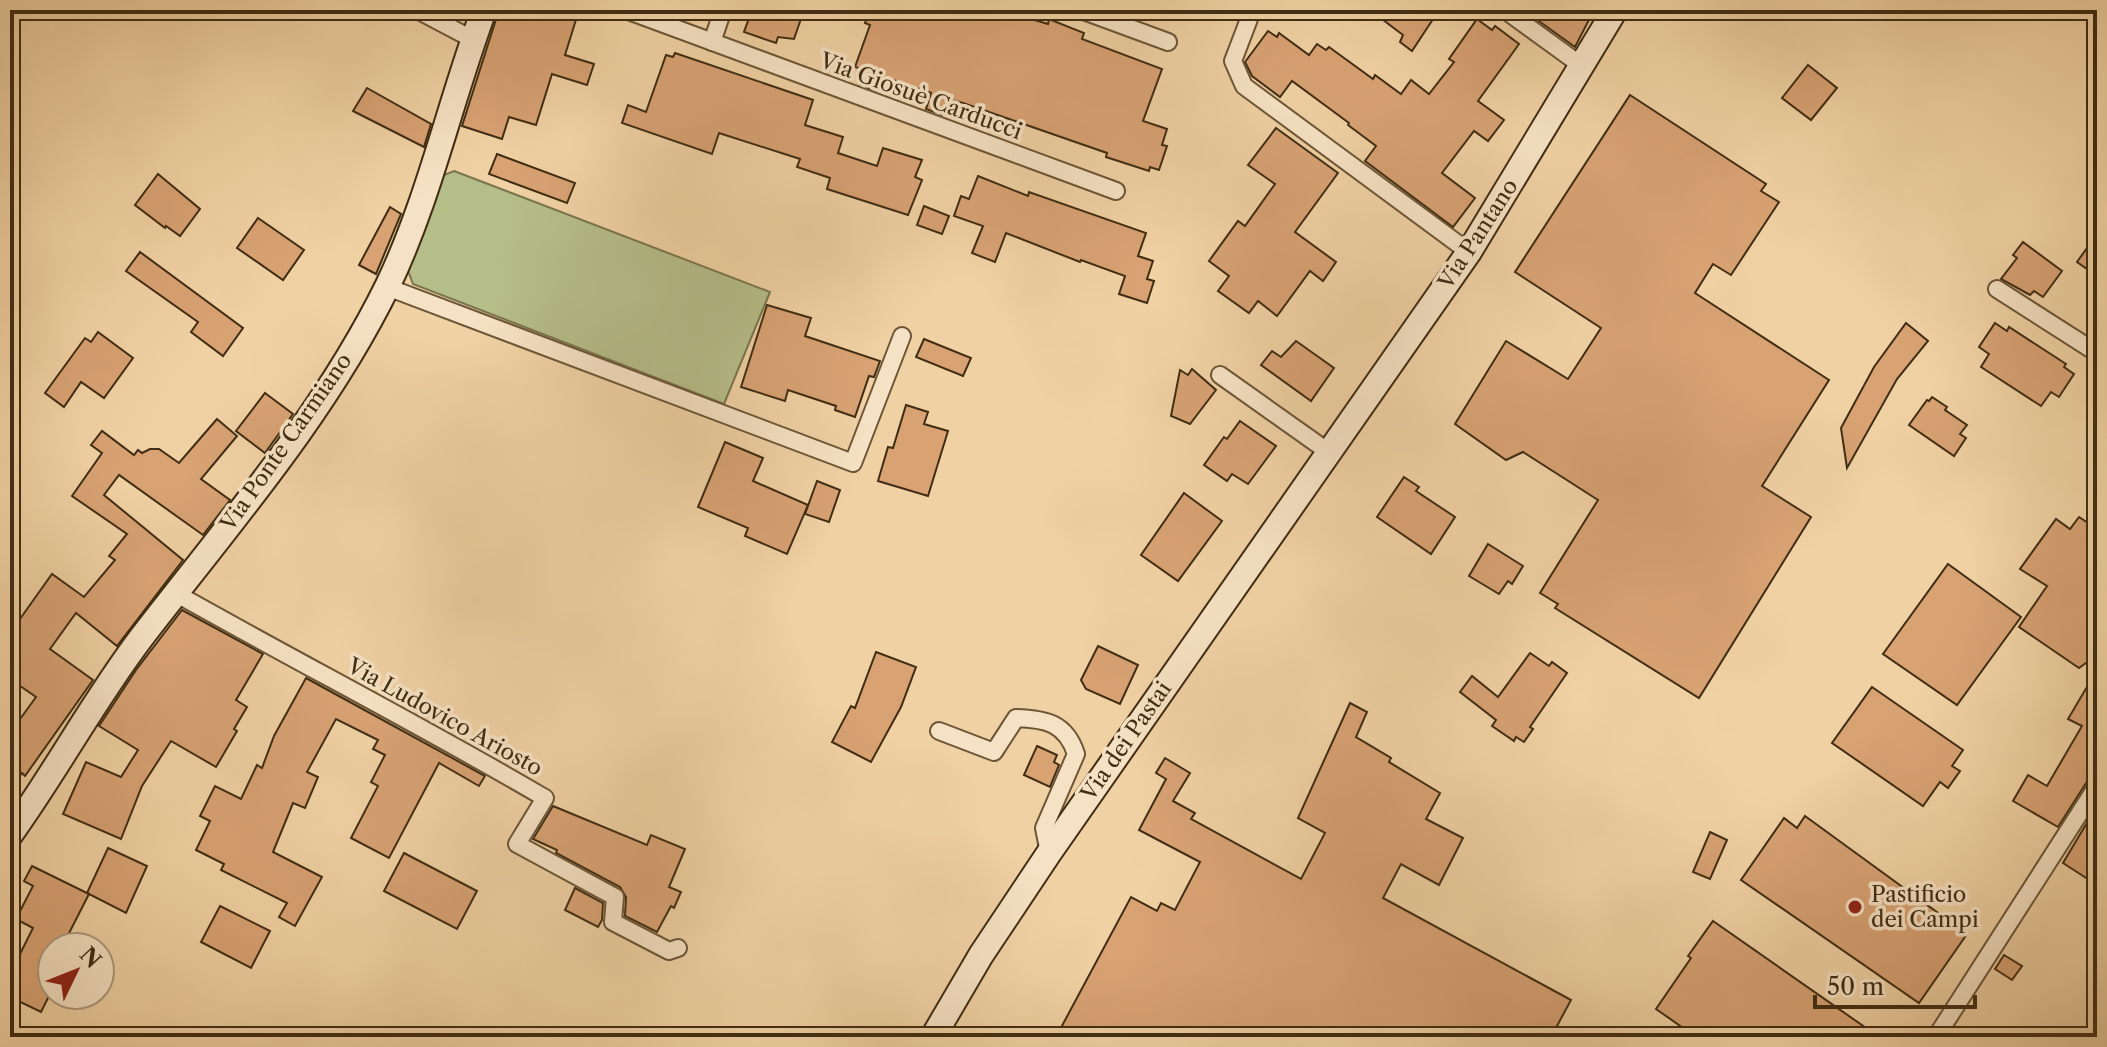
<svg xmlns="http://www.w3.org/2000/svg" width="2107" height="1047" font-family="'Libre Caslon Text',serif">
<rect width="100%" height="100%" fill="#f0d1a3"/>
<filter id="stains"><feTurbulence type="fractalNoise" baseFrequency=".0025" numOctaves="4"/><feColorMatrix values="0 0 0 0 .2 0 0 0 0 .09 0 0 0 0 .02 0 0 0 .5 -.17"/></filter>
<radialGradient id="worn" r=".72"><stop offset=".6" stop-color="#630" stop-opacity="0"/><stop offset="1" stop-color="#630" stop-opacity=".3"/></radialGradient>
<path fill="#b5bd89" stroke="#7a754e" stroke-width="2" d="M454 171 770 292 724 404 413 284 407 268 439 177Z"/>
<g fill="#d8a273" stroke="#402d13" stroke-width="2">
<path d="M499 10H579L565 55 594 64 587 85 552 74 536 125 509 117 502 139 462 126Z"/>
<path d="M752 10H804L794 39 778 37 776 43 744 32Z"/>
<path d="M870 10H1015L1014 14 1048 24 1049 19 1084 33 1082 39 1162 69 1143 121 1167 129 1162 145 1167 146 1159 170 1150 167 1149 171 1106 157 1107 153 963 103 947 99 942 115 926 109 931 93 882 76 877 91 860 85 866 70 855 67 870 25 865 23Z"/>
<path d="M1370 10H1439L1412 51 1400 42 1403 35Z"/>
<path d="M1540 10H1594L1575 47 1536 19Z"/>
<path d="M1477 19 1492 30 1495 26 1519 44 1478 101 1504 120 1488 141 1474 131 1442 173 1475 198 1453 227 1365 161 1376 146 1348 125 1349 123 1292 81 1280 97 1252 76 1245 62 1268 31 1277 37 1279 33 1309 55 1317 44 1326 50 1329 47 1373 79 1375 75 1401 94 1411 80 1429 94 1454 62 1449 59Z"/>
<path d="M675 53 813 100 805 125 843 137 838 153 877 166 883 148 922 160 915 177 922 180 908 215 827 189 830 178 797 167 800 159 719 133 712 154 622 123 628 105 646 112 666 55 673 57Z"/>
<path d="M1808 65 1837 88 1811 120 1782 98Z"/>
<path d="M367 88 431 124 424 147 353 111Z"/>
<path d="M1630 95 1766 184 1761 191 1779 202 1731 275 1713 264 1695 293 1829 380 1762 486 1811 517 1699 698 1555 608 1558 604 1540 593 1598 500 1523 452 1506 460 1455 424 1506 341 1568 379 1601 328 1515 272Z"/>
<path d="M1276 128 1338 173 1295 232 1336 262 1323 281 1310 271 1277 316 1258 301 1249 313 1218 291 1229 276 1209 261 1238 221 1245 226 1275 184 1248 165Z"/>
<path d="M497 154 575 183 567 203 489 174Z"/>
<path d="M158 174 200 209 180 236 166 226 165 228 135 205Z"/>
<path d="M978 176 1028 196 1029 192 1146 233 1138 256 1153 261 1147 279 1154 281 1147 303 1119 294 1125 276 1081 260 1080 262 1006 233 995 262 972 253 983 226 954 216 961 196 969 199Z"/>
<path d="M924 206 949 216 942 234 917 225Z"/>
<path d="M390 207 401 214 376 274 359 265Z"/>
<path d="M258 218 304 250 283 280 237 248Z"/>
<path d="M2097 234V276L2077 262Z"/>
<path d="M2023 242 2062 271 2043 297 2034 291 2030 295 2001 279 2017 258 2013 255Z"/>
<path d="M140 252 243 328 223 356 191 332 198 322 126 271Z"/>
<path d="M767 305 811 318 805 336 880 361 874 377 869 376 855 417 835 410 836 406 788 390 785 401 741 387Z"/>
<path d="M1906 323 1928 341 1897 379 1847 468 1841 428 1874 367Z"/>
<path d="M1995 323 2007 331 2009 327 2066 364 2064 367 2074 374 2059 397 2051 392 2041 406 1981 367 1989 354 1979 347Z"/>
<path d="M98 332 133 358 104 398 81 382 64 407 45 393 85 338 91 342Z"/>
<path d="M924 339 971 358 963 376 916 357Z"/>
<path d="M1296 341 1334 368 1311 401 1261 365 1272 351 1281 357Z"/>
<path d="M1192 369 1216 390 1190 424 1171 416 1180 370 1188 375Z"/>
<path d="M265 393 293 414 265 453 236 431Z"/>
<path d="M1932 397 1947 407 1945 410 1967 425 1960 434 1966 438 1954 456 1909 425 1927 400 1929 401Z"/>
<path d="M906 405 928 412 924 424 948 431 928 496 878 481 888 447 893 448Z"/>
<path d="M217 419 237 436 201 479 230 500 203 535 119 475 104 495 183 560 117 646 76 613 50 649 93 680 25 776 22 773 10 790V733L36 697 10 679V633L52 574 84 597 115 560 109 556 127 534 72 496 102 453 91 445 102 431 134 455 138 450 142 453 150 449H159L179 463Z"/>
<path d="M1240 421 1276 446 1248 484 1232 474 1227 481 1204 465 1224 437 1227 439Z"/>
<path d="M725 442 763 458 753 481 808 505 787 554 745 536 748 528 698 507Z"/>
<path d="M1404 477 1419 487 1416 491 1455 517 1431 554 1377 517Z"/>
<path d="M817 481 840 490 829 522 805 514Z"/>
<path d="M1184 493 1222 521 1178 581 1141 555Z"/>
<path d="M2079 517 2097 529V655L2079 668 2019 627 2047 586 2020 569 2056 519 2070 529Z"/>
<path d="M1488 544 1523 566 1512 584 1508 581 1499 594 1469 576Z"/>
<path d="M1948 564 2021 617 1957 705 1883 654Z"/>
<path d="M182 610 263 654 236 700 247 707 234 729 237 731 216 767 171 741 142 786 121 839 63 814 86 762 121 777 138 750 99 726 136 670Z"/>
<path d="M1098 646 1138 665 1120 704 1086 689 1081 680Z"/>
<path d="M876 652 916 667 901 707 871 762 832 742 851 706 855 708Z"/>
<path d="M1530 653 1549 666 1552 662 1567 673 1530 727 1533 729 1524 742 1516 737 1514 741 1492 726 1496 720 1460 692 1472 676 1498 697Z"/>
<path d="M2097 670V775L2088 780 2058 827 2013 801 2028 775 2047 786 2082 726 2068 719Z"/>
<path d="M306 678 485 776 479 786 439 763 389 858 351 838 378 786 371 782 385 755 373 749 378 740 336 719 307 772 318 777 305 808 293 803 273 852 322 877 295 926 279 917 287 903 221 870 224 864 196 850 210 821 200 816 215 786 241 799 257 765 262 768 274 736Z"/>
<path d="M1872 687 1963 750 1952 766 1960 771 1948 788 1940 782 1923 806 1832 743Z"/>
<path d="M1350 703 1367 712 1356 737 1391 758 1389 762 1440 793 1426 819 1463 838 1439 885 1401 864 1383 898 1571 1000 1551 1037H1056L1131 897 1157 911 1161 903 1175 910 1200 862 1139 830 1166 779 1156 773 1165 758 1190 773 1173 801 1195 813 1191 819 1301 879 1325 833 1298 818Z"/>
<path d="M1037 746 1057 755 1054 762 1059 765 1050 787 1024 775Z"/>
<path d="M553 806 647 845 651 835 685 849 669 887 681 892 674 908 671 906 657 932 625 916 626 897 620 887 556 853 557 850 533 839Z"/>
<path d="M2097 806V885L2063 863Z"/>
<path d="M1805 816 1967 934 1919 1003 1741 880 1784 818 1797 828Z"/>
<path d="M1710 832 1727 840 1710 879 1693 872Z"/>
<path d="M108 848 147 866 126 913 87 893Z"/>
<path d="M404 853 477 891 457 929 384 891Z"/>
<path d="M32 866 89 894 62 947H52V990L41 1012 10 997V974L33 928 16 919 33 886 24 881Z"/>
<path d="M575 888 603 903 602 920 598 927 565 910Z"/>
<path d="M220 906 270 931 251 968 201 942Z"/>
<path d="M1713 921 1879 1037H1696L1656 1009 1691 958 1688 956Z"/>
<path d="M2004 955 2022 966 2012 980 1995 969Z"/>
</g>
<g fill="none" stroke-linecap="round" stroke-linejoin="round">
<defs>
<g id="street">
<path d="M417 10 474 40"/>
<path d="M626 10 1116 191"/>
<path d="M1081 10 1168 42"/>
<path d="M1505 10 1582 66"/>
<path d="M1249 19 1233 61 1244 86 1469 252"/>
<path d="M712 42 723 10"/>
<path d="M387 287 853 463 902 336"/>
<path d="M1997 289 2097 353"/>
<path d="M1220 375 1330 453"/>
<path d="M177 594C299 663 424 727 545 798L517 844 615 897 613 922 669 951 678 948"/>
<path d="M939 731 994 752 1016 718C1046 719 1066 723 1076 754L1044 828 1049 853"/>
<path d="M1936 1037 2097 786"/>
</g>
<g id="secondary">
<path d="M10 835C56 771 94 700 141 638 228 525 325 414 388 285 430 197 450 101 484 10"/>
<path d="M933 1037 981 955 1049 853 1469 252 1615 10"/>
</g>
</defs>
<use href="#street" stroke="#6c5637" stroke-width="20"/>
<use href="#secondary" stroke="#402d13" stroke-width="28"/>
<use href="#street" stroke="#f5e1c3" stroke-width="16"/>
<use href="#secondary" stroke="#f5e1c3" stroke-width="24"/>
</g>
<circle fill="#8f2418" stroke="#f5e1c3" stroke-width="3" cx="1855" cy="907" r="8"/>
<g text-anchor="middle" dominant-baseline="central" stroke-width="7" stroke-linejoin="round" paint-order="stroke">
<g font-size="22" fill="#402d13" stroke="#f5e1c3">
<text transform="translate(921 96) rotate(20)">Via Giosuè Carducci</text>
<text transform="translate(1478 234) rotate(-57)">Via Pantano</text>
<text transform="translate(286 442) rotate(-55)">Via Ponte Carmiano</text>
<text transform="translate(445 717) rotate(29)">Via Ludovico Ariosto</text>
<text transform="translate(1126 741) rotate(-55)">Via dei Pastai</text>
</g>
<g font-size="22" fill="#402d13" stroke="#f5e1c3" text-anchor="start">
<text x="1871" y="894">Pastificio<tspan x="1871" dy="25">dei Campi</tspan></text>
</g>
</g>
<rect width="2107" height="1047" fill="none" stroke="#f0d1a3" stroke-width="40"/>
<rect x="12" y="12" width="2083" height="1023" fill="none" stroke="#402d13" stroke-width="4"/>
<rect x="20" y="20" width="2067" height="1007" fill="none" stroke="#402d13" stroke-width="2"/>
<g transform="translate(76 971) rotate(47)"><circle r="38" fill="#f5e1c3" stroke="#ad997d" stroke-width="2"/>
<path d="M0-6L14 30L0 20L-14 30Z" fill="#8f2418"/>
<text y="-12" font-size="22" font-weight="bold" text-anchor="middle" fill="#402d13">N</text>
</g>
<path d="M1815 995v12h160v-12" fill="none" stroke="#402d13" stroke-width="4"/>
<text x="1827" y="995" font-size="24" fill="#402d13" stroke="#f5e1c3" stroke-width="6" paint-order="stroke">50 m</text>
<rect width="100%" height="100%" filter="url(#stains)"/>
<rect width="100%" height="100%" fill="url(#worn)"/>
</svg>
